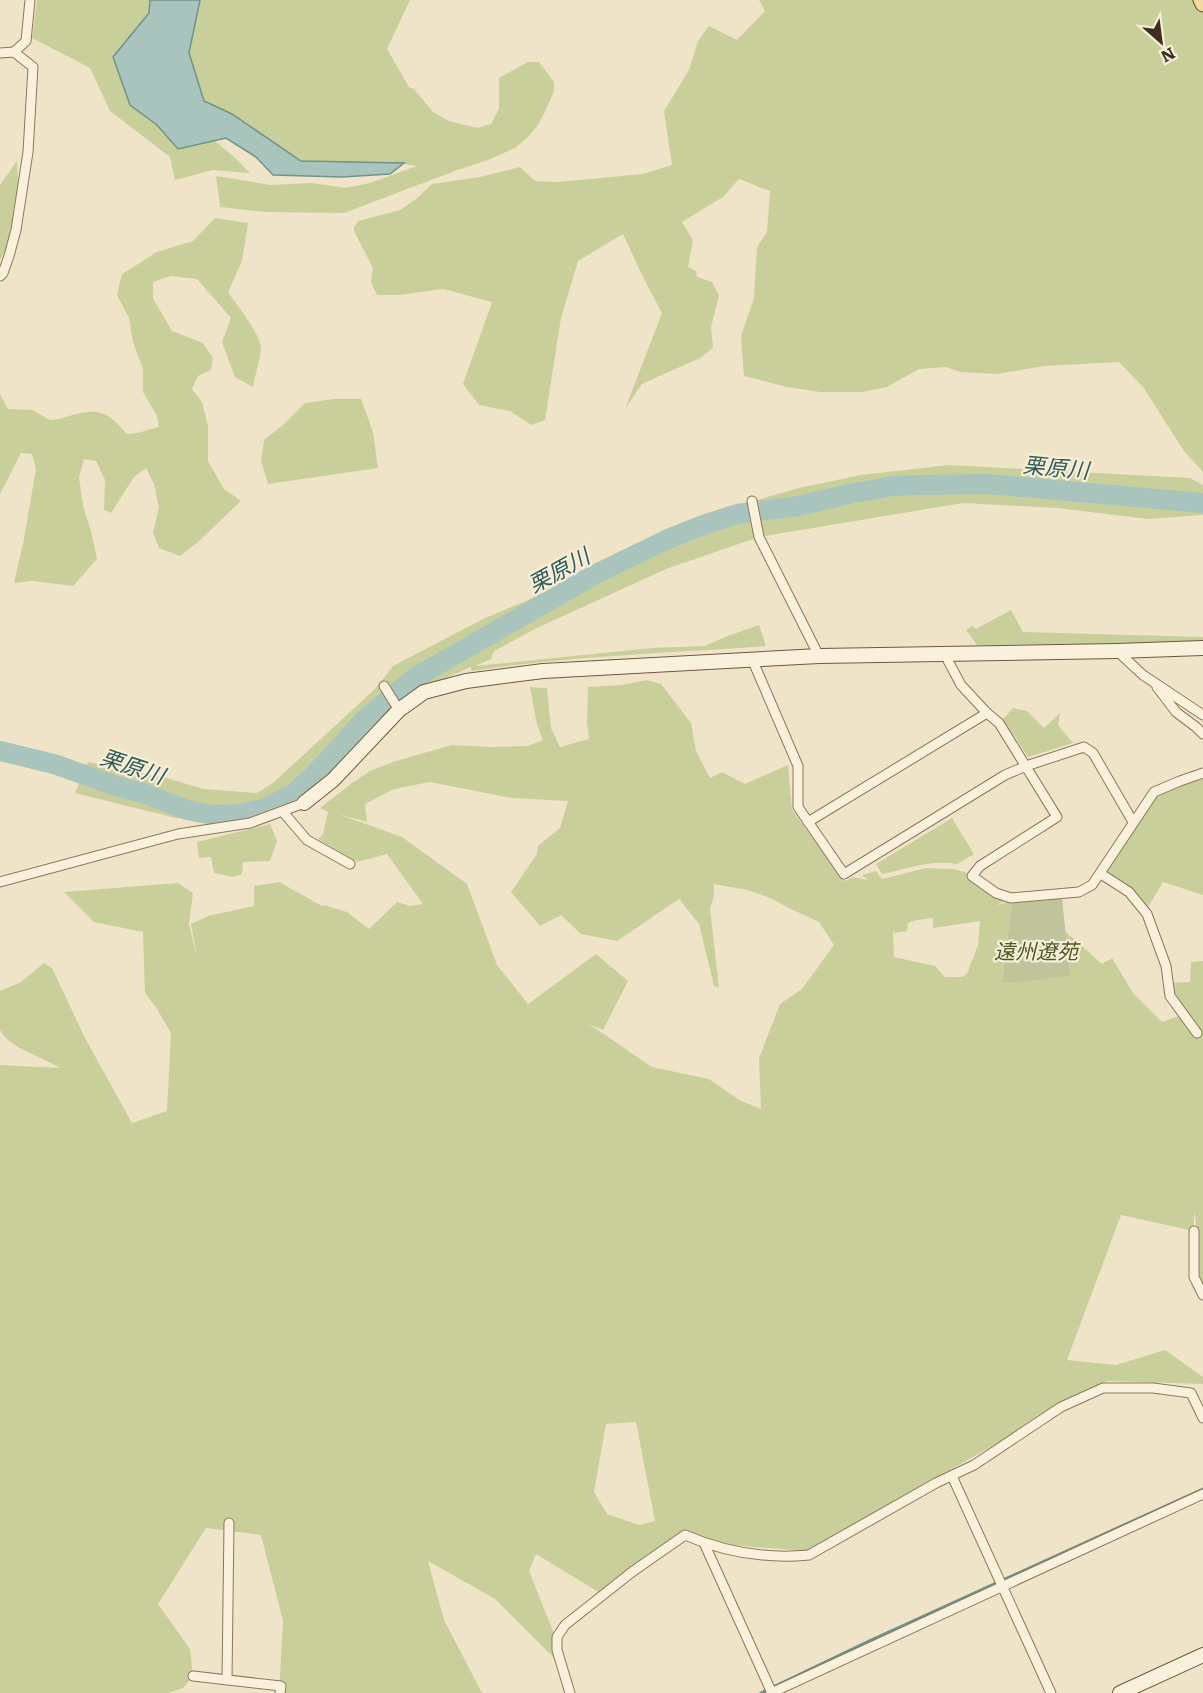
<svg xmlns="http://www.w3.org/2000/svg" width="1203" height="1693" font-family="Literata,'Noto Sans JP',serif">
<rect width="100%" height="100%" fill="#f0e4c8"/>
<g fill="#c9cf9b" fill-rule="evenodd">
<path d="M37 0H410L387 49 409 87 414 89 433 112 449 121 478 128 491 124 499 109V78L528 62H539L554 82V91L545 112 538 125 528 137 515 148 488 160 455 171 344 213 266 212 220 207 216 176 271 185 312 183 345 188 370 183 417 166 397 163 301 161 217 108 215 141 234 157 250 173 213 170 175 180 170 157 110 111 90 68 32 38Z"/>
<path d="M759 0H1203V472L1184 451 1143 387 1119 362 1045 366 996 374 960 372 946 367 919 369 887 387 863 392H820L787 387 744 376 741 336 754 298 757 247 767 232 770 191 739 179 723 197 682 222 693 240 688 267 696 271 697 277 712 282 719 295 711 327 713 348 700 358 642 384 625 409 662 313 643 277 623 234 578 261 561 318 545 420 531 425 510 411 479 405 463 384 492 302 443 289 399 295H377L371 282 373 268 354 231V227L358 221 400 210 416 199 432 184 480 177 520 167 535 181 558 182 643 174 672 165 664 111 689 70 698 41 709 26 737 40 765 11Z"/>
<path d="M17 161C19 195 18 230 0 260V185Z"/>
<path d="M215 218 248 223 242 261 228 292C236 304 262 336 261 349 260 362 255 374 253 387L235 377 222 342 231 318 197 279 171 276 153 282V298L172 331 203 343 213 358 211 370 198 376 192 389 202 402 208 426V461L224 489 241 501 198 542 180 556 159 548 153 533 159 507 154 484 146 468 134 477 111 513 104 510 105 480 96 461 84 459 79 477 83 506 91 531 97 559 73 586 32 581 14 583 23 544 36 469 32 454 21 453 0 494V394L8 409 32 410 50 420C56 420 62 418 69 416 99 408 106 410 127 434L137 433 159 427 157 416 143 392V369L133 342 129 318 117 295 122 274 157 252 193 241Z"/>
<path d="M334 399H361L373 432 378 468 268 484 261 461 264 440 283 425 305 403Z"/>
<path d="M949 465 1190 478 1203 485V515L1148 519 1057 508 963 503 759 537 666 569 539 627 494 651 491 659 475 666 652 648 705 646 725 637 759 625 766 646C667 653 569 656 471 671V667L413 692 373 725 318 783 287 805 264 814 242 820 176 818 75 793 88 762 167 778 203 789 257 793 273 783 376 688 393 666 483 619 528 600 628 549 685 523 722 510 799 488 861 475Z"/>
<path d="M1011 610 1023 632 1203 637V643L977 645 966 630 972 626 976 629Z"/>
<path d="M647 680 661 684 691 723 696 751 710 778 722 772 745 784 788 765 792 810 845 881 853 877 868 880 862 875 876 871 882 879 926 868 952 869 965 872 970 878 1010 898 996 906 1012 900 1002 982 1069 976 1065 931 1102 964 1112 958 1133 993 1162 1022 1182 1015 1170 996 1169 983 1190 982 1191 962 1203 961V1287L1197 1269 1198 1233 1194 1212V1231L1121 1215 1067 1360 1116 1365 1165 1350 1203 1377V1384L1107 1381 807 1551 704 1543 683 1530 600 1593 536 1554 529 1571 557 1641 562 1666 495 1599 428 1561 444 1620 482 1693H279L283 1621 261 1535 206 1528 158 1604 190 1649 193 1676 183 1688 169 1693H0V1065L60 1068C44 1057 8 1048 0 1030 0 1023 0 1000 0 991L21 982 44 963 52 968 85 1038 132 1123 167 1111 171 1033 157 1009 145 993 143 932 94 922 64 892 178 883 193 893 189 924 197 957 191 924 208 916 254 906V886L279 882 322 906 324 905 347 912 369 929 397 902 410 906 423 904 387 854 357 862 318 839 323 834 328 812 320 808 352 783 372 770 396 761 452 745 493 747 528 746 543 740 537 725 530 687 547 688 551 728 560 747 589 739 587 723 588 687 622 685ZM430 782 511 798 568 801 560 828 538 846 537 854 511 892 540 926 561 915 581 934 617 941 679 899 699 924 714 986 719 988 710 908 714 896V884L748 890 770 898 791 909 819 922 834 945 802 989 780 1004 759 1058 761 1109 739 1100 709 1079 652 1067 589 1024 603 1030 628 981 596 954 528 1004 497 965 467 884 402 837 338 814 367 822 365 804 394 789ZM933 918V928L980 921 978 945 967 974 962 977H945L935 966 894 957 893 930 894 933 907 931 908 923 917 920ZM636 1422 655 1521 639 1525 607 1514 594 1492 606 1424Z"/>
<path d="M1013 708 1027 711 1044 728 1060 713 1058 725 1073 743 1028 757 1003 719Z"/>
<path d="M1203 776V895L1163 882 1145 912 1105 876 1117 848 1153 794Z"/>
<path d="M952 818 974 854 957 864C932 859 906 869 882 874L876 864Z"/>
<path d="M270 824 277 841 270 861 243 862 242 874 233 877 214 873 211 857 199 858 197 842Z"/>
</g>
<path fill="#bfc49a" d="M1062 898 1070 976 1017 982H1002L1012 901Z"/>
<path fill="#a9c4bc" stroke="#6f938a" stroke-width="1.5" d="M150 0H200L189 53 204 101 232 114 301 161 404 163 390 174 342 177 273 175 256 157 226 138 178 149 157 125 130 105 113 57 149 13Z"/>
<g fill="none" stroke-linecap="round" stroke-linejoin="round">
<path stroke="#6f938a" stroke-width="3" d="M761 1693 869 1641 1203 1489"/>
<path stroke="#a9c4bc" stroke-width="20" d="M0 751 54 764 116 786 146 794 187 810 202 813 214 815 239 814 266 808 293 794 314 775 367 717 416 677 594 575 670 538 703 525 737 514 798 506 849 494 893 486 919 485 987 484 1203 503"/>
<defs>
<g id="street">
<path d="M0 53 14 52 26 41 30 0"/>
<path d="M0 276 3 273 9 256 16 230 28 152 33 67 14 52"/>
<path d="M752 501 759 537 819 656"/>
<path d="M1117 651 1143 675 1203 715"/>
<path d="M944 653 961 685 987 713 999 723 1057 817 980 866 972 876 996 893 1011 898 1079 892 1092 885 1154 792 1180 781 1203 773"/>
<path d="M752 659 798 766V807L844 874 1005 775 1026 766 1084 747 1093 753 1133 822"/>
<path d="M384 686 399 710"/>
<path d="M1157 687 1176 712 1196 727 1203 734"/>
<path d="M283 812 307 840 350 864"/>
<path d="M808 822 987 713"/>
<path d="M1101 874 1129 892 1147 914 1166 966 1170 996 1197 1033"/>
<path d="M0 882 178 834 250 823 304 803"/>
<path d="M1194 1231V1277L1203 1295"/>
<path d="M952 1476 1051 1693"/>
<path d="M704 1543 772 1693"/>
<path d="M193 1676 281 1686 280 1693"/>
<path d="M227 1680 229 1523"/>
<path d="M570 1693 557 1650V1637L565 1625 632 1572 685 1535C724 1552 767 1559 809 1555L936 1483 974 1465 1061 1407 1103 1388H1153L1191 1393 1203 1418"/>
<path d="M771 1693 1203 1494"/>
</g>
<g id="secondary">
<path d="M304 803 333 780 399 710 424 692 466 681 543 671 819 656 1117 651 1203 648"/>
<path d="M1120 1693 1203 1655"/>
</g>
<path id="primary" d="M1201 0 1203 4"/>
</defs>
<use href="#street" stroke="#8d765c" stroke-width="11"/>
<use href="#secondary" stroke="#6f573f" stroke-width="16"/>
<use href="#primary" stroke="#5b4430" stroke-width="17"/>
<use href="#street" stroke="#faf1dc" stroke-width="9"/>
<use href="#secondary" stroke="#faf1dc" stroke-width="14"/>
<use href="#primary" stroke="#f3d9a0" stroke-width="15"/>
</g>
<g text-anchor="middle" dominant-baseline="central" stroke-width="4.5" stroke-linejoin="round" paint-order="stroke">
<g font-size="21" font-style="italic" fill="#4d5a26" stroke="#f7eed8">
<text x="1036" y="949">遠州遼苑</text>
</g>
<g font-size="22" font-style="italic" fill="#2f5d5a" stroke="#f7eed8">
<text transform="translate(1056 466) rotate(5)">栗原川</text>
<text transform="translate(558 569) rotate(-29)">栗原川</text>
<text transform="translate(133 765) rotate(18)">栗原川</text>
</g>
</g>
<g transform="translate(1161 42) rotate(152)" stroke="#f7eed8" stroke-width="4.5" paint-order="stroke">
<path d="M0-4.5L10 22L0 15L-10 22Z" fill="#3d2e20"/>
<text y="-9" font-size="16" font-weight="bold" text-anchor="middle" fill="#3d2e20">N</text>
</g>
</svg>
